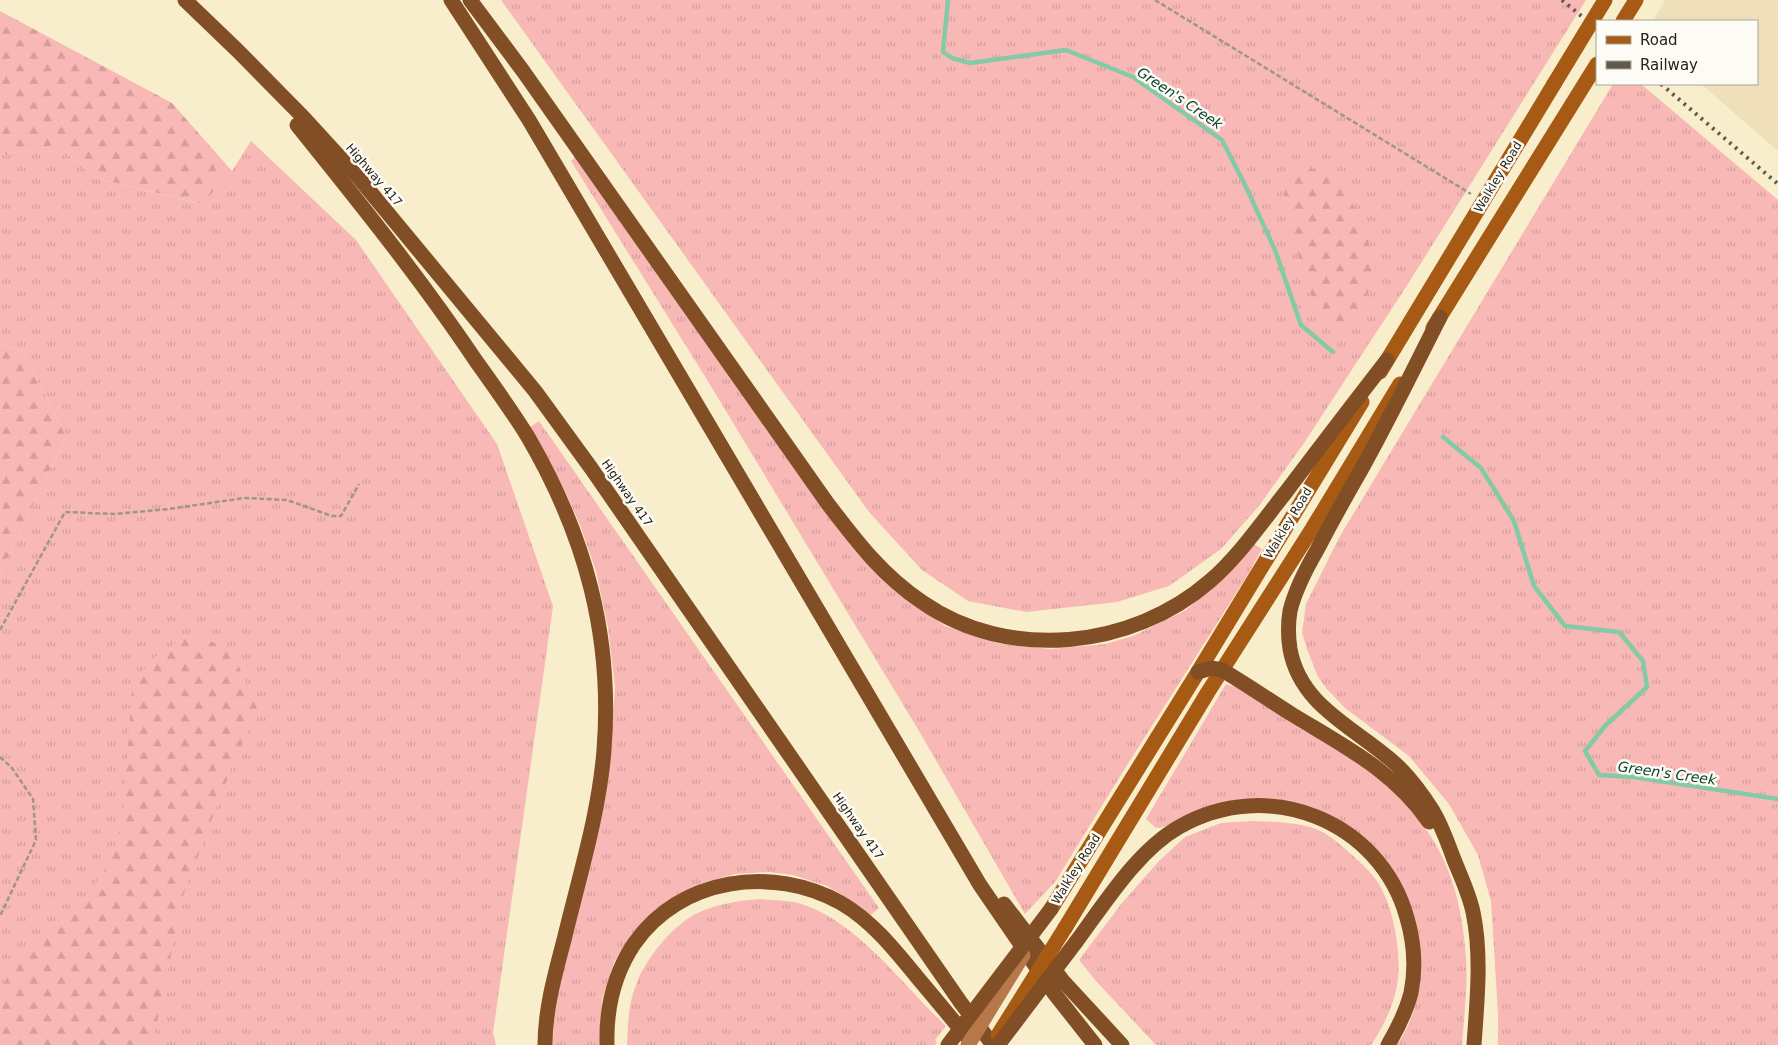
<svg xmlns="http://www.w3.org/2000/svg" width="1778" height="1045" font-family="'DejaVu Sans',sans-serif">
<defs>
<pattern id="grass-tufts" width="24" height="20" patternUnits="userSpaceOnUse" patternTransform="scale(1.25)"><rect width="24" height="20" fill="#f7b8b6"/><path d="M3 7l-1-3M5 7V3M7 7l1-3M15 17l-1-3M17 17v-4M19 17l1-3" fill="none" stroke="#d49e9c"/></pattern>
<pattern id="forest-firs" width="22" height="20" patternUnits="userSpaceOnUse" patternTransform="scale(1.25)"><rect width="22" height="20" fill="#f7b8b6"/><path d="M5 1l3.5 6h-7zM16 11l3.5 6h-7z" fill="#d49e9c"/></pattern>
</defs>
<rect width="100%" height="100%" fill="#f9eecc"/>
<path fill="#efe0b9" d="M1665 0H1778V151L1701 84H1757V21H1653Z"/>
<g fill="url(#grass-tufts)">
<path d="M501 0H1586L1406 287 1304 443 1259 506 1221 549 1169 586 1117 602 1026 612 968 601 922 570 869 512Z"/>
<path d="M1613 84H1641L1778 200V1045H1498V1014L1491 901 1478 855 1449 804 1409 756 1345 708 1326 688 1318 677 1307 649 1302 633 1306 604 1340 536Z"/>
<path d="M251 141 356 240 497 444 553 606 493 1033 496 1045H0V574L66 436 23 351 0 344V155L57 145 96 178 201 204 232 171Z"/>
<path d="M575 157 851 545 894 590 945 626 1001 644 1051 649 1105 644 1133 636 1186 610 1237 565 1254 544 1262 549 1247 576 1124 770 1055 882 1025 914 919 731 706 378 571 161Z"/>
<path d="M539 421 879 908 870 916 847 898 827 886 793 875 769 872 735 874 699 884 672 898 630 938 614 962 602 1000 599 1045H553L554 1014 562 972 609 769 615 687 608 628 596 571 580 525 565 491 529 428Z"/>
<path d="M1226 684 1241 689 1371 771C1435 825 1460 873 1466 957 1468 985 1464 1017 1462 1045H1397C1416 1017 1421 988 1419 954 1415 873 1361 816 1281 800 1275 799 1268 800 1262 800 1242 800 1222 803 1202 810 1188 815 1175 823 1160 828L1155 827 1146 819Z"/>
<path d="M1254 821C1273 822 1301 822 1318 830 1330 835 1342 846 1352 855 1362 864 1373 874 1380 886 1395 912 1403 961 1396 990 1392 1009 1382 1029 1371 1045H1156L1096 981 1079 960 1122 903 1159 861 1185 837 1221 823Z"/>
<path d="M760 899C771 900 783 900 794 902 854 916 902 985 946 1026L935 1040 937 1043 935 1045H627C628 1025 628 1004 636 985 645 959 674 923 700 912 719 903 740 901 760 899Z"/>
</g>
<g fill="url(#forest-firs)">
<path d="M0 11 172 103 232 171 202 204 96 178 57 145 0 155Z"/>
<path d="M1292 158 1341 184 1364 223 1375 269 1365 302 1349 324 1328 320 1305 285 1284 194Z"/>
<path d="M0 344 23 351 66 436 0 574Z"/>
<path d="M202 636 233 653 258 711 231 769 183 896 156 1028 149 1045H0V991L11 972 75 912 111 861 123 818 132 686 151 660 180 640Z"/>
</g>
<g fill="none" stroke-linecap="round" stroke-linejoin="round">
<g stroke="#83caa5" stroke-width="4.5">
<path d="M948 0 943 52 952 58 970 63 1066 50 1133 77 1222 140 1247 189 1275 250 1301 325 1333 352"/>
<path d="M1443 437 1481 468 1514 521 1534 586 1565 626 1619 632 1643 661 1647 687 1605 726 1585 751 1599 775 1634 777 1778 799"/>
</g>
<g stroke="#a0977f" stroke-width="2.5" stroke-dasharray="5 2.5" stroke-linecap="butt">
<path d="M1155 0 1471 194"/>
<path d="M0 630 65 512 114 514 169 509 244 498 287 500 332 516H341L359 484"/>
<path d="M0 757 12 768 33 799 36 840 0 916"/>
</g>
<g stroke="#a75a13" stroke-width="15">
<path d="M1623 21 1636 0"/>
<path d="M1433 328 1597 64"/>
<path d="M1380 372 1554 84"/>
<path d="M1051 909 1198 672 1362 402"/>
<path d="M1065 928 1208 692 1312 529 1400 384"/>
</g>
<g stroke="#824e26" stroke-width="15">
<path d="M185 0 238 51 304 118 358 177 535 391 591 468 961 1003 993 1045"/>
<path d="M451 0 529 120 980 885 1054 993 1095 1045"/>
<path d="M470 0 523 71 828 504C857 542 882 575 922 602 1008 662 1132 649 1210 581 1239 556 1262 522 1286 492 1319 448 1353 404 1387 360"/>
<path d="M297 125C359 202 421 279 476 361 494 386 512 411 528 437 585 535 613 636 604 750 599 814 579 877 564 940 555 974 545 1009 545 1045"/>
<path d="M1440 317C1414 368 1389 420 1361 470 1346 496 1331 523 1317 550 1306 569 1295 590 1290 611 1288 623 1288 636 1290 649 1300 705 1352 726 1391 760 1408 774 1421 792 1433 811 1442 826 1447 841 1453 857 1460 875 1469 893 1473 912 1482 955 1477 1001 1474 1045"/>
<path d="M1198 672 1211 668 1222 670C1246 684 1269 700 1293 715 1344 746 1394 771 1429 822"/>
<path d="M1004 904 1063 981 1122 1045"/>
<path d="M1076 942C1105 903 1137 851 1179 827 1267 776 1380 820 1407 918 1414 942 1416 968 1411 993 1406 1012 1398 1028 1388 1045"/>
<path d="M607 1045C606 1010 614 974 634 944 680 877 773 865 841 903 872 921 895 950 917 977 934 997 951 1018 968 1038"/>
</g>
<g stroke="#615a48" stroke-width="4" stroke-dasharray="2.5 5" stroke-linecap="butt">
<path d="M1562 0 1597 29"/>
<path d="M1661 84 1778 184"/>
</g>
<path stroke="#b77849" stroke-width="15" d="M968 1045 1023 955"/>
<g stroke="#a75a13" stroke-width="15">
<path d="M1554 84 1605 0"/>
<path d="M998 1035 1065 928"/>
</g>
<g stroke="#824e26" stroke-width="15">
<path d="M948 1045 1051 909"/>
<path d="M998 1045 1076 942"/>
</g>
</g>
<g text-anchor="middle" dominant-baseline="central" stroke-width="5" stroke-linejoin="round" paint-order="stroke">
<g font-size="12" fill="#272216" stroke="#fdfbf5">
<text transform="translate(374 175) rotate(49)">Highway 417</text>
<text transform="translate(1498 177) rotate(-59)">Walkley Road</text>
<text transform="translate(627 493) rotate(55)">Highway 417</text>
<text transform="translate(1288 523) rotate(-59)">Walkley Road</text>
<text transform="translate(858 826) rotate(55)">Highway 417</text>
<text transform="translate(1076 869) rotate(-58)">Walkley Road</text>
</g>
<g font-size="14" font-style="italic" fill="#08442c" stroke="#fdfbf5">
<text transform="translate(1180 98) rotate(34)">Green's Creek</text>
<text transform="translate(1667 773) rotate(8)">Green's Creek</text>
</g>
</g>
<rect x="1596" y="20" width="162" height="65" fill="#fdfbf5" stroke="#a7a49c"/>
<rect x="1606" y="36" width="25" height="8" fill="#a75a13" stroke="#a7a49c"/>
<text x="1640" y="45" font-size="15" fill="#272216">Road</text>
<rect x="1606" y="61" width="25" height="8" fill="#615a48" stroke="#a7a49c"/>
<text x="1640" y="70" font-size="15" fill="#272216">Railway</text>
</svg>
